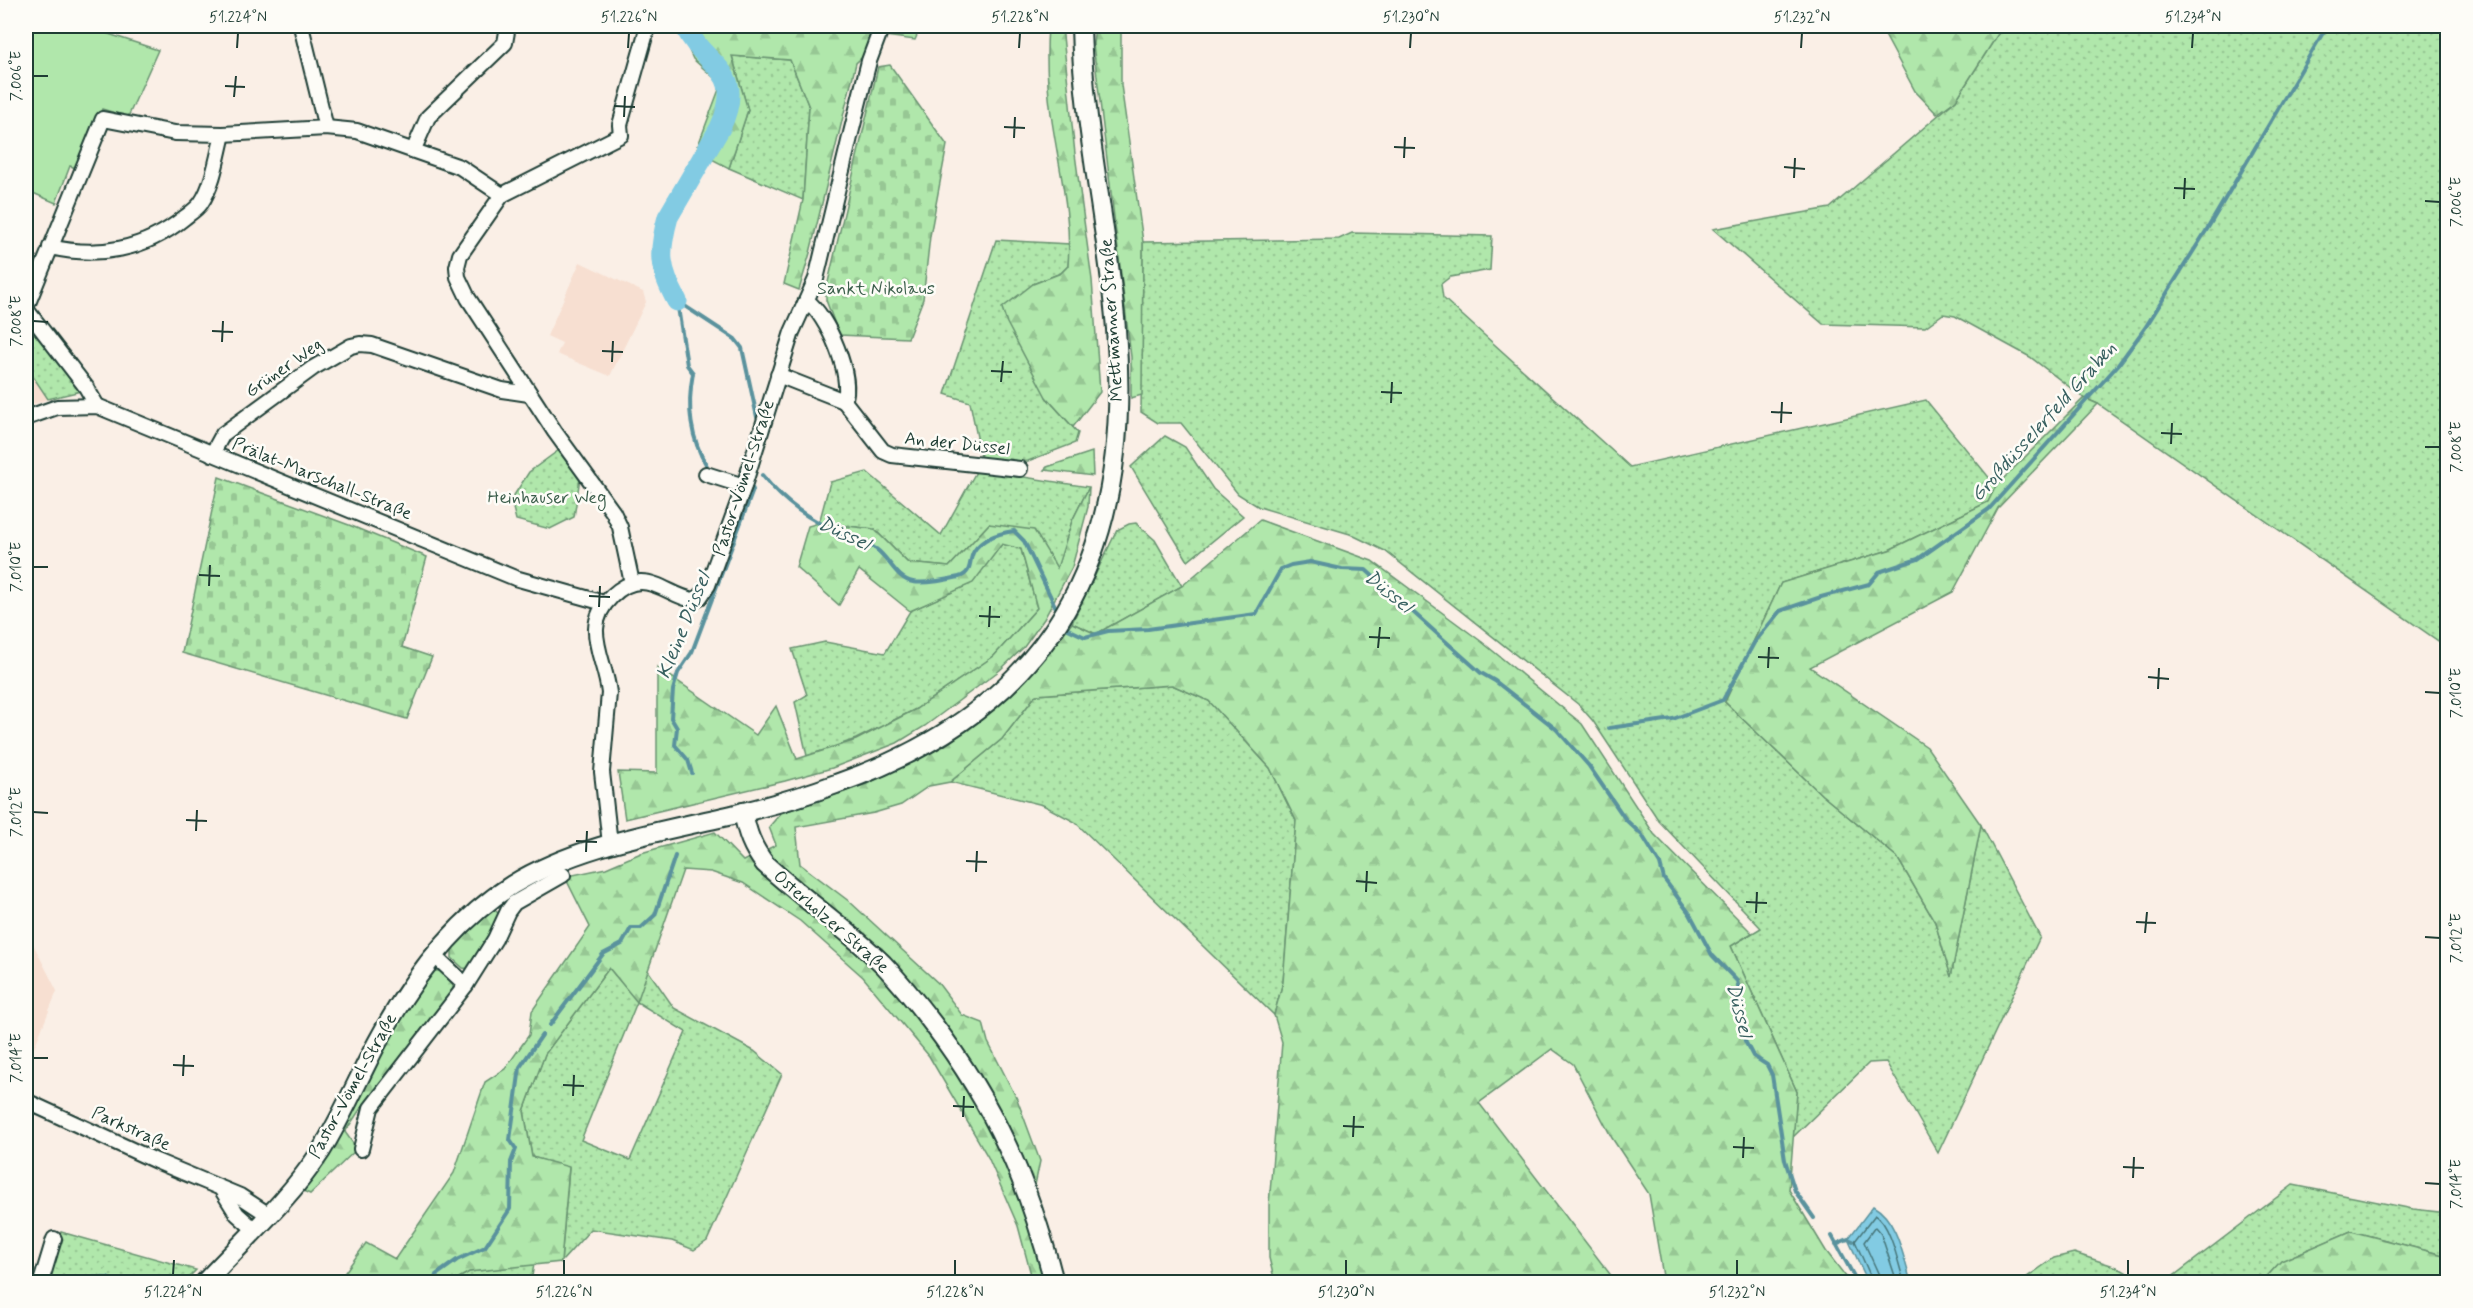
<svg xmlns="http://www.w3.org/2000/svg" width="2473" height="1308" font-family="Mynerve,sans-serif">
<defs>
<pattern id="green-dots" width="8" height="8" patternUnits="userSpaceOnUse" patternTransform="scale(1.5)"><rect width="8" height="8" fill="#b0e7ab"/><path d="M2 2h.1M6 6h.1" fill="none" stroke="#97c794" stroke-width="1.8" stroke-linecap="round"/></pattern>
<pattern id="forest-firs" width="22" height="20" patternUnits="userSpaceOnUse" patternTransform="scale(1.5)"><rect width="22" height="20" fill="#b0e7ab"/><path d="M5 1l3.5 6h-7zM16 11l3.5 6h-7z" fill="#97c794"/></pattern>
<pattern id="cemetery-stones" width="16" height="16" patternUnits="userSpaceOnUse" patternTransform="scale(1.5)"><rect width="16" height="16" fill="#b0e7ab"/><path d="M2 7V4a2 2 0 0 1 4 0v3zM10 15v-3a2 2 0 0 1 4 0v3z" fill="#97c794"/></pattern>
</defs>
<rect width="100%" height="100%" fill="#faefe6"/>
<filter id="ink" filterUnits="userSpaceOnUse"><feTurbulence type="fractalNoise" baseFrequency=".0167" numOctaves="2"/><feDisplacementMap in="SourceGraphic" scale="12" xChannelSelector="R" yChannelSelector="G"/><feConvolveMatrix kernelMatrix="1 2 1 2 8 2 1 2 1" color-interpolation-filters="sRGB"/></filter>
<g filter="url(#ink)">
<g fill="#f7dfd1">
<path d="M580 262 643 292 646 302 610 376 557 354 562 343 547 336Z"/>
<path d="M26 366 48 399 26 407Z"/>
<path d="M26 930 57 991 26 1068Z"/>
</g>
<g fill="url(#green-dots)" stroke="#689270" stroke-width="1.5" fill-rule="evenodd">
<path d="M2003 26H2447V647L2098 404 2084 398 2030 357 1955 316 1943 314 1925 327 1823 324 1713 229 1830 208 1956 100Z"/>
<path d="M732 56 790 60 809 107 803 200 729 168 748 110Z"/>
<path d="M1352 233 1492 236 1490 270 1450 277 1441 284 1443 298 1630 467 1926 400 1996 486 1988 502 1889 550 1781 583 1725 702 1822 795 1897 857 1935 922 1951 976 1981 825 2040 937 1938 1153 1886 1062 1869 1063 1793 1137 1797 1092 1731 946 1761 928 1659 821 1593 721 1579 705 1385 551 1350 534 1259 507 1238 494 1181 423H1158L1141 412 1143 242 1339 239Z"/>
<path d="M996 240 1070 244 1068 266 1061 273 1033 284 1046 397 1078 433 1075 443 1028 461 982 462 970 402 945 394Z"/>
<path d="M28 321 81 391 48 399 26 366V323Z"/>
<path d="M1165 436 1185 447 1213 489 1243 516 1188 561 1131 467Z"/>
<path d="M559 450 580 478 574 517 550 529 516 520 511 500 529 472Z"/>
<path d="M977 470 1089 487 1072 521 1058 569 989 524 949 567 908 563 874 529 819 523 830 482 867 472 941 535Z"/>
<path d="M1136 523 1155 540 1182 586 1096 634 1072 623 1117 530 1129 524Z"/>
<path d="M1002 544 1021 549 1037 608 994 656 916 709 856 739 807 756 795 702 807 695 792 649 825 642 885 653 910 611 972 583Z"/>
<path d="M1172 685 1209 701 1270 768 1296 821 1283 982 1274 1015 1075 822 1043 805 950 782 1002 739 1036 695Z"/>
<path d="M609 968 637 1001 647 969 674 1008 754 1051 782 1074 707 1241 694 1250 672 1241 591 1229 561 1262 569 1168 532 1157 524 1111 545 1054ZM637 1002 686 1032 630 1160 581 1140Z"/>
<path d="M2293 1185 2413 1209 2447 1213V1256L2351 1231 2281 1261 2262 1282 2167 1281Z"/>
<path d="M61 1232 196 1270 184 1282H47Z"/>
<path d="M2074 1253 2117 1267 2143 1282H2023V1280L2054 1258Z"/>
<path d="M534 1264 531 1282H452L469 1272Z"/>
</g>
<g fill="url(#forest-firs)" stroke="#689270" stroke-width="1.5">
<path d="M678 26H921L915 40 885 36 856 63 810 253 799 290 784 284 803 200 809 107 790 60 732 56 748 110 729 168 696 151 721 84 693 59Z"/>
<path d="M1048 26H1062L1075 154 1092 280 1100 392 1073 427 1046 397 1007 323 1002 308 1033 284 1061 273 1068 266C1072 214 1058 165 1051 114 1047 85 1046 55 1048 26Z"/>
<path d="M1095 26H1121V85L1143 242 1142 395 1131 398V357L1093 44Z"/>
<path d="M1880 26H2003L1956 100 1937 114 1915 91Z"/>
<path d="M2084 398 2098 404 1998 508 1953 592 1810 667 1927 747 1981 825 1951 977 1935 922 1897 857 1822 795 1725 702 1781 583 1889 550 1988 502 1996 486Z"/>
<path d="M1092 452 1093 476 1044 470 1047 467Z"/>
<path d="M1089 487 1088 507 1072 567 1044 619 1024 647 1000 670 925 726 897 743 832 768 785 781 625 819 618 772 657 773V667L756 735 776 706 797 759 856 740 916 709 994 656 1037 608 1021 549 1002 544 973 583 910 611 859 570 839 605 796 567 808 526 819 523 874 529 908 563 949 567 989 524 1034 530 1057 568 1072 521Z"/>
<path d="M1260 520 1372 561 1482 642 1582 724 1654 834 1752 933 1731 946 1797 1092 1789 1190 1826 1251 1850 1282H1664L1649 1194 1612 1138 1573 1064 1552 1049 1479 1103 1616 1282H1275L1269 1258V1205L1282 1042 1274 1015 1283 982 1296 821 1270 768 1209 701 1172 685 1036 695 1002 739 950 782 929 786 901 805 874 813 796 827 800 864 850 902 938 983 962 1015 983 1023 988 1042 1017 1099 1040 1161 1028 1219 1046 1282H1033L1018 1226 988 1157 929 1056 863 977 800 921 743 883 711 872 683 870 637 1002 609 968 545 1054 524 1111 532 1157 569 1167 561 1262 469 1272 452 1282H338L366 1243 395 1259 454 1173 485 1082 505 1069 529 1035 532 1011 590 927 568 883V876L606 868 641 853 715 832 743 861 776 845 769 827 781 813 867 784 944 746 983 717 1033 671 1072 623 1096 634 1182 586Z"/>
<path d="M494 909 501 916 470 969 463 968 452 958V948L479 918Z"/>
<path d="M430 971H444L453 979V996L361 1108 345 1132 357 1149 310 1194 303 1191 328 1154 396 1025Z"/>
<path d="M2351 1231 2447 1256V1282H2262L2281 1261Z"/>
</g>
<g fill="url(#cemetery-stones)" stroke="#689270" stroke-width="1.5">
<path d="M890 65 947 145 930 236 923 299 908 338 839 335 826 300V291L878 67Z"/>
<path d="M219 477 349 525 427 557 402 647 432 657 407 719 182 653Z"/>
</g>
<path fill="#b0e7ab" stroke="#689270" stroke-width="1.5" d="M26 26H84L158 50 128 117 102 109 79 169 70 166 56 203 26 190Z"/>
<g fill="#82cbe3" stroke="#5a929d" stroke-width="1.5">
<path d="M1873 1206C1898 1220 1903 1257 1911 1282H1868L1848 1239Z"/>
<path d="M88 1276 108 1277 117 1282H77Z"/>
</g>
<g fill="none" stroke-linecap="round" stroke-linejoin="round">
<g stroke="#47767a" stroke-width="1.5">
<path d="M1873 1282 1855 1241 1875 1215C1890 1222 1899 1266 1904 1282"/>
<path d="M1880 1282 1879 1275 1864 1242 1875 1227 1881 1234 1897 1282"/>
</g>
<g stroke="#5a929d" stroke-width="4">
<path d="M677 301 687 365 693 373C687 405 690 438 707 466"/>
<path d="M677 301 735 339 742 348 757 417"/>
<path d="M762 475C786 505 809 519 843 535 856 542 861 538 876 549 889 558 897 580 913 582 926 584 946 580 959 577 973 573 968 561 974 551 982 538 1000 533 1014 531L1024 541 1058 612"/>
<path d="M1064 621 1068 629 1085 637 1108 631 1148 629 1256 614 1281 569 1291 565 1310 562 1342 569 1366 570 1481 673 1495 681 1556 729 1589 766 1626 820 1642 835 1660 864 1664 879 1690 914 1712 955 1737 981 1741 999 1739 1022 1745 1041 1753 1056 1767 1065 1772 1075 1785 1160 1795 1191 1814 1218"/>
<path d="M1609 728 1673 719 1723 700 1754 643 1780 611 1821 597 1869 584 1879 572 1918 559 1989 509 2118 365 2145 328 2206 231 2327 26"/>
<path d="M692 773 688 760 675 745 677 728 671 718 673 690 678 673 692 652 753 490 751 486"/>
<path d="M550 1025 603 954 622 944 631 928H641L655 915 675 856"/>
<path d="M1832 1236 1857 1282"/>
<path d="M1836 1244 1848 1239 1853 1241"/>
<path d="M434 1282 436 1275 457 1260 485 1247 510 1209 511 1162 516 1149 510 1140 520 1067 542 1035"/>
</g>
<path stroke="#82cbe3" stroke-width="21" d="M677 301C659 268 658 253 668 217L720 128C748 67 705 70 685 26"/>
<defs>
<g id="street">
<path d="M301 26 326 128"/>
<path d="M414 149 428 117 505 43 508 26"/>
<path d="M50 247C98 258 145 250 184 218 189 214 197 209 201 203 213 186 218 154 223 134"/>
<path d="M807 301C827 315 854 377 844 401"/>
<path d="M26 308 103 119 175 133 223 134 326 128 357 131 460 167 502 195"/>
<path d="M26 309 86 387 97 406"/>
<path d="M778 375 844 401"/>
<path d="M844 401 883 451 892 455 1020 469"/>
<path d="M26 418 57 407 97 406 515 578 604 603"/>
<path d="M212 454 223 434 313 368 351 346 360 344 372 345 502 390 529 394"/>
<path d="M706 474 744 486"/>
<path d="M632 583 620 527 613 512 555 432 468 298 458 277 457 267 460 255 502 195 621 135 620 125 648 26"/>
<path d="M610 844 602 772 609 693C605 657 580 627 612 596 619 589 630 582 641 582 659 582 675 597 693 600L700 597 708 585 744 486 792 332 816 279 851 133 869 61 882 26"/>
<path d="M434 955 466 985"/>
<path d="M26 1101 156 1161 240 1196 269 1215"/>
<path d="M361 1149 371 1108 466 985 495 939 508 911 514 903 563 875"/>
<path d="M222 1190 237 1214 255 1230"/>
<path d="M41 1282 54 1239"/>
</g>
<g id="secondary">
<path d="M743 812C747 833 752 847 765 864 803 899 846 928 883 964 901 983 917 1003 933 1024 995 1106 1029 1183 1054 1282"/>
<path d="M205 1282C244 1240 289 1200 321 1151 342 1117 358 1079 377 1043 409 983 453 922 512 885 579 844 661 832 736 814 769 806 804 796 836 784 1055 708 1134 553 1116 329 1108 228 1083 126 1081 26"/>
</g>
</defs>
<use href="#street" stroke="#1f3d34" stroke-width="18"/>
<use href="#secondary" stroke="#1f3d34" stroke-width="22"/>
<use href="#street" stroke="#fdfcf7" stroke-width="14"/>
<use href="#secondary" stroke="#fdfcf7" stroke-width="18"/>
</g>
</g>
<path fill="none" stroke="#1f3d34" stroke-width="2" d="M237 48 238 33M628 48 629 33M1019 48 1020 33M1410 48 1411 33M1801 48 1802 33M2192 48 2193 33M33 76H48M225 86 245 87M234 97 236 76M614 106 635 107M624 117 625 96M1004 127 1025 128M1014 138 1015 117M1394 147 1415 148M1404 158 1405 137M1784 167 1805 169M1794 178 1795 158M2174 188 2195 189M2184 199 2185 178M2425 201 2440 202M33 321 48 322M212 331 233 332M222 342 223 321M602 351 623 352M612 362 613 341M991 371 1012 372M1001 382 1003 361M1381 392 1402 393M1391 403 1392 382M1771 412 1792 413M1781 423 1782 402M2161 433 2182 434M2171 444 2172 423M2425 447H2440M33 567H48M199 575 220 576M209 586 210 565M589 596 610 597M599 607 600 586M979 616 1000 617M989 627 990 606M1369 637 1390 638M1378 648 1380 627M1758 657 1779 658M1768 668 1769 647M2148 677 2169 679M2158 689 2159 668M2425 692 2440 693M33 812 48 813M186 820 207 821M196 831 197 810M576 841 597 842M586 852 587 831M966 861 987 862M976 872 977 851M1356 881 1377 883M1366 892 1367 871M1746 902 1767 903M1756 913 1757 892M2136 922 2156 923M2145 933 2147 912M2425 937 2440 938M33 1058H48M173 1065 194 1066M183 1076 184 1055M563 1085 584 1086M573 1096 574 1075M953 1106 974 1107M963 1117 964 1096M1343 1126 1364 1127M1353 1137 1354 1116M1733 1147 1754 1148M1743 1158 1744 1137M2123 1167 2144 1168M2133 1178 2134 1157M2425 1183 2440 1184M173 1275 174 1260M564 1275V1260M955 1275V1260M1346 1275V1260M1737 1275V1260M2128 1275V1260"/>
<g text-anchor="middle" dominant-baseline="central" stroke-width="5" stroke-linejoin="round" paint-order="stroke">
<g font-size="18" fill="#3c5f4c" stroke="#fdfcf7">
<text x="876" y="289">Sankt Nikolaus</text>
<text x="547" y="498">Heinhauser Weg</text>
</g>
<g font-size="18" fill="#1f3d34" stroke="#fdfcf7">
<text transform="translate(1112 320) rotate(-94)">Mettmanner Straße</text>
<text transform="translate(284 368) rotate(-35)">Grüner Weg</text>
<text transform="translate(957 444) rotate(6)">An der Düssel</text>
<text transform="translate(744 478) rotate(-72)">Pastor-Vömel-Straße</text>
<text transform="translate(322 479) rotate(22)">Prälat-Marschall-Straße</text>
<text transform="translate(831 922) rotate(41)">Osterholzer Straße</text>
<text transform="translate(353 1086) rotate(-61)">Pastor-Vömel-Straße</text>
<text transform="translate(131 1129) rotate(24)">Parkstraße</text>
</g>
<g font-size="20" font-style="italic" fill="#386060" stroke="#fdfcf7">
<text transform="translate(2044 422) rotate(-48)">Großdüsselerfeld Graben</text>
<text transform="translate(844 534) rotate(25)">Düssel</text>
<text transform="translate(1388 592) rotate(39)">Düssel</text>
<text transform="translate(684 626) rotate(-68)">Kleine Düssel</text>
<text transform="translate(1739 1010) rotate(76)">Düssel</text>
</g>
</g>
<rect width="2473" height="1308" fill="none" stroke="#fdfcf7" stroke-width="66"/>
<rect x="33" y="33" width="2407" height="1242" fill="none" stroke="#1f3d34" stroke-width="2"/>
<g font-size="15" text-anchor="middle" fill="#1f3d34">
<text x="238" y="22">51.224°N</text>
<text x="629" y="22">51.226°N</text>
<text x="1020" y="22">51.228°N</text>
<text x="1411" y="22">51.230°N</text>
<text x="1802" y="22">51.232°N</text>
<text x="2193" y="22">51.234°N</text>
<text transform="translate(16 76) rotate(-90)" y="5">7.006°E</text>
<text transform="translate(2456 202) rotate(-90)" y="5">7.006°E</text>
<text transform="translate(16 321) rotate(-90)" y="5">7.008°E</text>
<text transform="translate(2456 447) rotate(-90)" y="5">7.008°E</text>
<text transform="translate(16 567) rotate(-90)" y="5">7.010°E</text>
<text transform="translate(2456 693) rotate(-90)" y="5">7.010°E</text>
<text transform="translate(16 812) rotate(-90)" y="5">7.012°E</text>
<text transform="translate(2456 938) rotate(-90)" y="5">7.012°E</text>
<text transform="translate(16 1058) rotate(-90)" y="5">7.014°E</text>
<text transform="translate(2456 1184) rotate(-90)" y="5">7.014°E</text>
<text x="173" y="1297">51.224°N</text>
<text x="564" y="1297">51.226°N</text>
<text x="955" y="1297">51.228°N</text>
<text x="1346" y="1297">51.230°N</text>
<text x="1737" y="1297">51.232°N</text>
<text x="2128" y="1297">51.234°N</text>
</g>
</svg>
